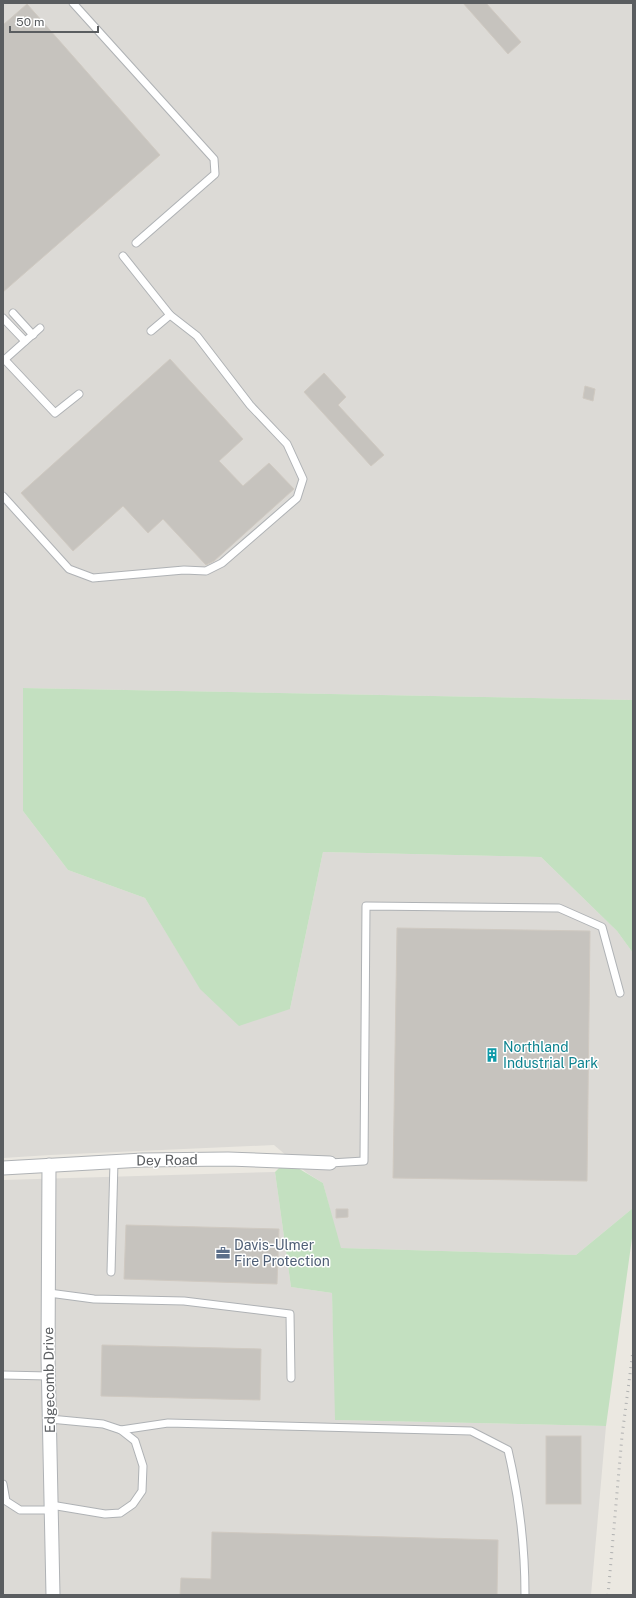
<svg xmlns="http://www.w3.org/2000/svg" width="636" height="1598" font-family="'Public Sans',sans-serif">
<rect width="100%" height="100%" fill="#ebe8e1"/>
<g fill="#dcdad6">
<path d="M3 3H633V700L23 688V811L68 870 145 898 200 988 290 1009 323 852 541 857 617 931 633 953V1208L576 1255 340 1248 323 1183 307 1173 274 1145 50 1155 3 1158Z"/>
<path d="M275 1172 291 1287 332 1293 336 1420 606 1426 591 1595H3V1180Z"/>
</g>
<g fill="#c3e0c0">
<path d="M23 688 633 700V953L617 931 541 857 323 852 290 1009 239 1026 200 989 145 898 68 870 23 811Z"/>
<path d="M286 1161 323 1183 341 1248 576 1255 633 1208V1231L606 1426 335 1420 332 1293 291 1287 275 1172Z"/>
</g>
<g fill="#c6c3be" stroke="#cfc9c1">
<path d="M463 3H486L521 42 508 54Z"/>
<path d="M27 4 160 155 3 292V25Z"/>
<path d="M170 359 243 439 219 461 243 486 269 463 294 489 214 561 206 565 163 519 148 533 123 506 73 551 21 493Z"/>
<path d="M324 373 346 397 338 405 384 455 371 466 304 392Z"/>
<path d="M585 386 595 389 593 401 583 398Z"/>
<path d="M397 928 590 931 587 1181 393 1178Z"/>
<path d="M336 1209H348V1217L336 1218Z"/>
<path d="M126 1225 279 1229 277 1284 124 1279Z"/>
<path d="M102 1345 261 1349 260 1400 101 1396Z"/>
<rect x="546" y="1436" width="35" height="68"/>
<path d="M212 1532 498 1540 497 1595H180L181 1578 211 1579Z"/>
</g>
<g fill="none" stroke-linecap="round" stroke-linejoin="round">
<defs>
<g id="service">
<path d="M73 3 214 159 215 174 136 243"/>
<path d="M123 256 170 315 151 331"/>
<path d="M13 313 33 335"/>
<path d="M3 318 25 341"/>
<path d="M5 360 55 413 79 394"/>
<path d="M3 361 40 328"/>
<path d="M3 496 69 569 93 578 184 570 206 571 222 563 297 498 303 479 287 444 250 405 197 336 170 315"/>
<path d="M330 1163 364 1161 366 906 559 908 602 927 620 993"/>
<path d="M111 1272 114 1162"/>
<path d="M49 1293 94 1299 184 1301 290 1314 291 1378"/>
<path d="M3 1375 49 1376"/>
<path d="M50 1419 103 1424 121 1430 135 1441 143 1466 142 1491 133 1504 120 1513 105 1514 51 1505"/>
<path d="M121 1430 168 1423 471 1431 508 1450C519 1497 525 1547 525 1595"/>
<path d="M3 1484 6 1501 20 1510H51"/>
</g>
<g id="minor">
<path d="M49 1165 48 1356 53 1595"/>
<path d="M3 1168 143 1160 228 1159 330 1163"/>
</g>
</defs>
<use href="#service" stroke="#afb2b5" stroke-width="9"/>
<use href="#minor" stroke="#afb2b5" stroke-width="15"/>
<use href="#service" stroke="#fff" stroke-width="7"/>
<use href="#minor" stroke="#fff" stroke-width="13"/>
<path stroke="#b0b1b1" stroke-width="3" stroke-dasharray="1 5" stroke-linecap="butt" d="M608 1595 622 1436 633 1351"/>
</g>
<defs>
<symbol id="building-bare" viewBox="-9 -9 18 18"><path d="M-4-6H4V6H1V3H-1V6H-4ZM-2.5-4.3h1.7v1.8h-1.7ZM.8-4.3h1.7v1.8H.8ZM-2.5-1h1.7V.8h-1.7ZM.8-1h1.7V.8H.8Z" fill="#0f9aa8" stroke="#fff" stroke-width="2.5" paint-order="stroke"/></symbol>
<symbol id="office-bare" viewBox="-9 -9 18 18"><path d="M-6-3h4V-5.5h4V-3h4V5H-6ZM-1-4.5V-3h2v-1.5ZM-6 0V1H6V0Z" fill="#5c6f8a" stroke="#fff" stroke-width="2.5" paint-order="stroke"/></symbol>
</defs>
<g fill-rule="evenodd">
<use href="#building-bare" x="482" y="1045" width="20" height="20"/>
<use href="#office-bare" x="213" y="1243" width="20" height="20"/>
</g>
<g text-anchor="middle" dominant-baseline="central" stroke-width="3" stroke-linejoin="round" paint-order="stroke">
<g font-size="14" fill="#0d838f" stroke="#fff" text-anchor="start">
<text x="503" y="1047">Northland<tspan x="503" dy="16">Industrial Park</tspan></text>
</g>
<g font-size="14" fill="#5a5d60" stroke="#fff">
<text transform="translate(167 1160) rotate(-1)">Dey Road</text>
<text transform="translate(49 1380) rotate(-91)">Edgecomb Drive</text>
</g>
<g font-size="14" fill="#4e5e75" stroke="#fff" text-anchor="start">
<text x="234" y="1245">Davis-Ulmer<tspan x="234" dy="16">Fire Protection</tspan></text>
</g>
</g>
<rect width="636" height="1598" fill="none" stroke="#5a5d60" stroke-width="8"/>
<path d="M10 26v6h88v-6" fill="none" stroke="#5a5d60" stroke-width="2"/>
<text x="16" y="26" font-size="12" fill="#5a5d60" stroke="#ffffff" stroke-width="3" paint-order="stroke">50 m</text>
</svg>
